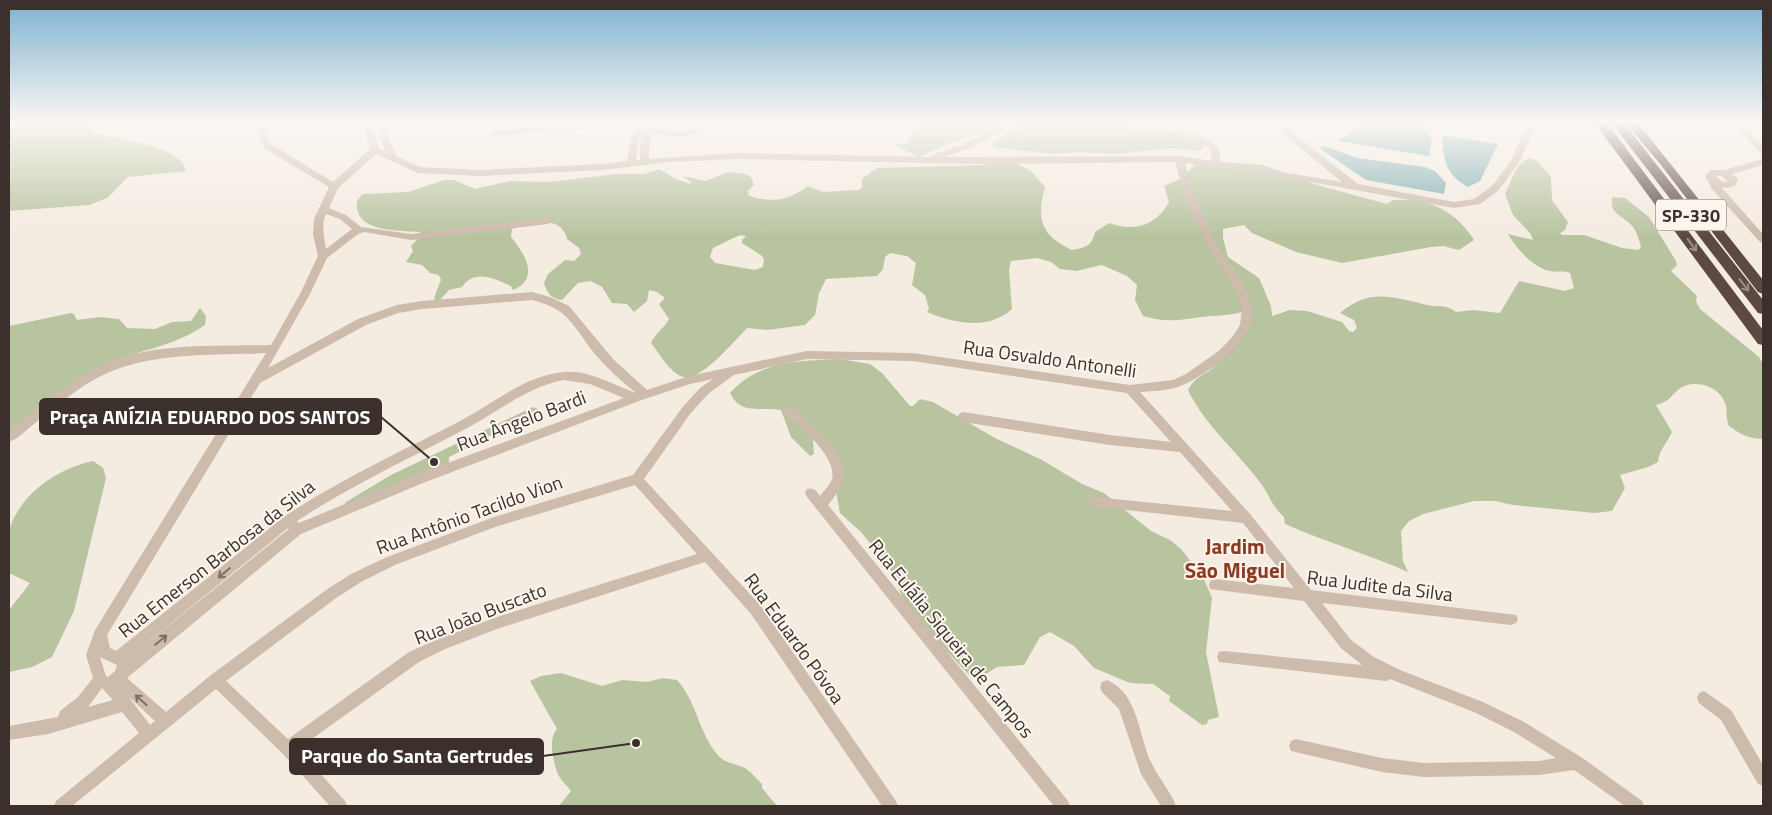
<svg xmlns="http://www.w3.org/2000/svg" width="1772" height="815" font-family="'Titillium Web',sans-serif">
<rect width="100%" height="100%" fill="#f4ebe1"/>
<g fill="#b8c4a0" fill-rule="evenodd">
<path d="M9 122H88L91 132C112 138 184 146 186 171L128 177 107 198 89 205 9 211Z"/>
<path d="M919 122H1010L945 145 919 157 894 145 907 143Z"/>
<path d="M1019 122H1123L1197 141 1204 147 1200 151 1171 148 1116 154 1076 152 1053 154 993 147 994 141 1004 136Z"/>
<path d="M1531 158 1537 161 1551 177 1552 200 1568 222 1565 230 1560 233 1562 235H1584L1622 248 1639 250 1641 246C1639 240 1637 232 1633 227 1625 216 1607 214 1613 197L1625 198 1649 217 1676 261 1677 265 1671 271 1697 296 1696 302 1700 309 1759 357 1763 364V439C1749 439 1740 434 1729 426 1726 419 1727 413 1726 406 1722 386 1693 377 1678 390 1668 398 1671 401 1656 405L1672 432C1667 443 1659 450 1658 462L1648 467 1620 475 1625 488 1612 511 1595 513 1513 505 1495 501H1474L1423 514 1409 521 1401 531 1403 561 1408 572C1368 554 1325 542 1285 524L1284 517C1271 505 1271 498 1262 485 1239 453 1205 426 1188 390 1194 377 1204 376 1214 367 1230 352 1239 329 1249 310 1232 316 1219 315 1202 317 1178 320 1167 323 1143 316L1135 300 1137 285 1127 276 1102 265 1076 271 1060 269 1051 262 1037 258 1011 261 1009 270 1012 309C989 330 955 324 927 312L929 309 925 295 912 285 916 263 907 256 890 253 885 257 883 269 877 276 826 279 819 293 815 315 805 325 767 330 747 328C735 340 701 382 683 377 669 372 660 354 651 343 655 333 664 329 669 319L659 304 665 298 657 292 649 290 647 301 634 312 627 304 612 303 602 287 591 281 578 283 562 300C551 299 547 293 544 283L548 274 565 260 574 261 581 254 579 248 567 239C563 216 528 219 512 229L511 237C524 253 541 278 513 290L511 286C493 278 475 269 462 287L449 290 440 300 436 301 434 298 441 280 439 275 430 273 422 265 406 262 413 251 411 246 423 233C405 229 365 234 358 212 355 204 357 199 363 194L408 192 444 180H454L475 189 510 181 549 182 617 174H644L659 169 676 179 691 184V182L682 176 706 181 728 172 745 174 751 177 754 185 748 191 749 196C774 203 788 201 808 186L823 192 859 190 862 187V179L877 168 983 165 1010 160 1031 171 1045 187C1036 219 1041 236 1072 250 1085 248 1092 246 1095 232L1109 223C1135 232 1156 226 1169 202L1164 186 1183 178 1195 164 1207 161 1263 165 1321 186 1387 204 1393 200C1429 198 1455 210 1474 240L1459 250 1443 246 1431 247 1342 263 1296 252 1252 233 1244 225 1223 229V238L1228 257 1259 278 1271 306 1272 316 1290 310 1307 311 1342 322 1349 331 1353 332 1357 328 1354 320 1340 313C1370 288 1392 297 1427 305 1441 308 1443 303 1456 312L1473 310 1500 313 1519 281 1565 291 1574 288 1570 273C1562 270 1557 273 1550 271 1533 268 1516 248 1508 234L1533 240 1530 233 1513 215 1505 194C1511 182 1517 160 1531 158ZM740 235 746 236 742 240V243L762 256 764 260 763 267 755 270 715 263 710 257 713 248Z"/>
<path d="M200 308 206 316 205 325C172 348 136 350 101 366L9 441V326L71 313 74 314 77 320 100 317 119 319 127 328 155 329 172 322 191 321Z"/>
<path d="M840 359 870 364 882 373 910 406H913L920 399 933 402 995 438 1042 460 1082 484 1104 493 1151 531 1170 540 1181 549 1203 577 1212 598 1206 652 1219 717 1208 720 1207 724 1202 725 1169 701 1170 696 1153 684 1130 683 1094 668 1074 646 1050 632 1040 637 1024 665 997 667 978 679 970 676 923 626 903 599 893 573 883 559 861 532 840 513 831 464 819 442 813 440 814 454 810 456 791 437 781 410C761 406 741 416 730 393 760 360 799 361 840 359Z"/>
<path d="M533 407 540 410 449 457V466L340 510 346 502 391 475Z"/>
<path d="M93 461 103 468 106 478 74 611 52 657 32 667 9 672V610L30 583 9 573C9 560 6 542 9 530 21 493 57 469 93 461Z"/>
<path d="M561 673 602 686 622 680 647 682 663 678 677 680C696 700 699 733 717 754 725 764 735 763 745 768 751 772 757 779 762 784V788L777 806H559L571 791C567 785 559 779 557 772 553 760 548 738 557 729L530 681 541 676Z"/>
</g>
<g fill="#7fb0b2">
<path d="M1365 122H1415L1422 126 1432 139 1429 156 1338 141Z"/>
<path d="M1442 135 1498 144 1480 181 1468 187C1444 173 1444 160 1442 135Z"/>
<path d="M1324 146 1357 158 1425 167 1435 171 1446 183 1444 194 1366 180 1319 148Z"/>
</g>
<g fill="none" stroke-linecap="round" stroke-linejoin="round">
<g fill="#cdbbac" fill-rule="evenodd">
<path d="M261 122H269L266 135 271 144 333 182 370 149 363 122H371L379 148 385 151 379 133 384 122H392L387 133 396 156 420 167 480 170 602 164 627 161 631 138 637 128 636 125 493 136 489 133 493 130 599 122H643L646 127C660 129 675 133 689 130 699 128 705 122 715 122 697 141 672 136 648 133L650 137 649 159 736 153 931 157 932 155 964 144 1007 122H1018L970 148 943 157 1179 156 1211 161V150C1184 130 1143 140 1121 122 1132 122 1141 125 1152 127 1174 131 1204 131 1219 149L1220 162 1342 182 1269 122H1279L1358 184 1454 202 1474 199 1492 186 1511 161 1528 123 1537 122 1520 161 1499 190 1480 204 1454 208 1273 175 1185 163C1193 192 1204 221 1219 248 1230 267 1248 285 1252 308 1257 341 1204 377 1178 387 1166 391 1152 391 1140 392L1250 514 1311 590 1516 615 1518 619 1516 623 1511 625 1322 603 1351 640 1374 657 1400 670 1483 702 1524 722 1581 757 1642 801 1644 806H1625L1574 770 1539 775 1424 777 1382 772 1291 751 1289 746 1291 741 1296 739 1382 758 1424 763 1539 761 1556 758 1514 732 1474 712 1390 679 1386 681 1219 662 1217 657 1219 652 1224 651 1362 665 1341 648 1304 601 1210 589 1209 585 1210 581 1215 579 1294 588 1243 523 1091 506 1089 502 1091 498 1095 497 1232 511 1180 452 1110 445 963 422 959 420 957 417 959 414 963 412 1110 435 1171 442 1127 393 913 361 807 359 734 375 708 394 690 414 644 479 761 606 896 801 898 806H882L751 614 705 562 497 629 445 649 419 662 298 749 345 801 347 806H330L282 753 216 689 72 806H54L56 801 139 733 122 712 48 734 9 740V726L58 717 60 711 78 697 93 678 86 655 95 630 266 353C204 356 139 350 85 385 67 397 50 411 34 424 26 430 18 439 9 442V431C37 409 64 385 96 368 148 341 214 347 271 345L300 294 318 256 313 234 314 219 329 187 264 148 258 135ZM641 136 640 160H636L639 138ZM376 154 418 173 480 176 602 170 669 162 736 159 983 164 1175 162 1185 196 1209 248 1236 290 1242 309 1240 325 1233 336 1220 350 1186 374 1173 380 1130 385 913 353 807 351 689 376 647 390 613 359 569 306 550 297 532 292 422 301 397 305 358 319 268 368 310 294 327 258 358 234 364 232 411 240 548 224 553 221 548 218 411 234 361 227 346 215 329 208 338 188ZM326 214 340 219 352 229 326 249C324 237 321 225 326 214ZM532 300C569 309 573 326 594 353 607 368 621 381 636 393 613 385 590 370 564 372 526 375 494 403 462 420 402 451 341 479 285 516L116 651 110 648 107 635 260 383 366 325 398 313 422 309ZM713 379 700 388 682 408 633 475 494 517 387 557 351 574 326 590 211 675 166 712 127 678 301 534 423 483 639 401 690 384ZM563 380 590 384 624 398 415 475 299 523 297 521C353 484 413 457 471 426 502 409 528 387 563 380ZM635 485 697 554 497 617 436 640 409 652 288 739 226 681 336 598 361 582 395 565 495 527ZM288 528 289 529 128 658ZM100 657 117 665 115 671 108 677 106 676ZM102 688 113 700 88 707ZM128 696 155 721 150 725Z"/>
<path d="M1731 122H1740L1763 146V154L1760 153Z"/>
<path d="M1763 159V165L1732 174 1738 179 1736 185 1727 188 1721 187 1763 234V243L1760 242 1712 189 1705 176 1710 170H1724ZM1715 175 1722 176 1728 182 1721 181Z"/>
<path d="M789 407 793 408C810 423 848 453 844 478 842 488 834 497 828 505L1068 801 1070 806H1054L807 497 805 493 807 489C814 487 816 490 820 496 824 491 830 485 832 479 838 457 800 427 785 414L783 411 785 408Z"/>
<path d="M1107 680C1140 694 1138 739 1153 766 1160 780 1171 792 1176 806H1161L1141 774 1119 709 1102 692 1100 687 1102 682Z"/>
<path d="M1704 691 1731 710 1763 765V786L1758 784 1721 720 1699 703 1697 698 1699 693Z"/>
</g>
<g fill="#5c4a42" fill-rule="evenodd">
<path d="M1594 122H1606L1763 330V345L1758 344Z"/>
<path d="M1611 122H1623L1763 300V314L1758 313Z"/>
<path d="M1625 122H1637L1763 280V294L1758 292 1661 165Z"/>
</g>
</g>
<defs><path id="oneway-shaft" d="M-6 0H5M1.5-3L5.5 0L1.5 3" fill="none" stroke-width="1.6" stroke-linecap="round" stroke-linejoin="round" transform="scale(1.25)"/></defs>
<g stroke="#9c8e87">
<use href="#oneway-shaft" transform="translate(1692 245) rotate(54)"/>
<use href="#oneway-shaft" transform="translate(1744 285) rotate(52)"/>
</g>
<g stroke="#7d6f65">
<use href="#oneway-shaft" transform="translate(224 573) rotate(140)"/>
<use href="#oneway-shaft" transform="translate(161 640) rotate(-40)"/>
<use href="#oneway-shaft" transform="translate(141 700) rotate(-139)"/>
</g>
<linearGradient id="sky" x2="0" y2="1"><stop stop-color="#7eb2d2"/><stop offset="0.52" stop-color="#faf6f2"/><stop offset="1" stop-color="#faf6f2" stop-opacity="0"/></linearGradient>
<rect width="1772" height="236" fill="url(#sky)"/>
<g text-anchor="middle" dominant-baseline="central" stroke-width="4" stroke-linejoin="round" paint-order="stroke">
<rect fill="#fbf5ee" stroke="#756b66" stroke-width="1" x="1656" y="199.5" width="70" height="31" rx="4"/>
<g font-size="18" font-weight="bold" fill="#3b302b">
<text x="1691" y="215">SP-330</text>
</g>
<g font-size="19" fill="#3b302b" stroke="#fbf5ee">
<text transform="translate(1050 358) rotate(8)">Rua Osvaldo Antonelli</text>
<text transform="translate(521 420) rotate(-21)">Rua Ângelo Bardi</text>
<text transform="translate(469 514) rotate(-20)">Rua Antônio Tacildo Vion</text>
<text transform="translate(216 558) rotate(-38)">Rua Emerson Barbosa da Silva</text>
<text transform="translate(1380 585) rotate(7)">Rua Judite da Silva</text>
<text transform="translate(480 613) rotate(-21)">Rua João Buscato</text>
<text transform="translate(795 638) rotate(54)">Rua Eduardo Póvoa</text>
<text transform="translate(952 638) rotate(51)">Rua Eulália Siqueira de Campos</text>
</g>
<g font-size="21" font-weight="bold" fill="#8c3b22" stroke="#fbf5ee">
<text x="1235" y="546">Jardim<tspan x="1235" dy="24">São Miguel</tspan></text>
</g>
</g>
<path fill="none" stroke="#3b302b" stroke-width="2" d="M434 462L381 417M636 743L543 756"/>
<g fill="#3b302b" stroke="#fbf5ee" stroke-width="2">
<circle cx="434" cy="462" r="5"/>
<circle cx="636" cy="743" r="5"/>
</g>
<g fill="#3b302b" stroke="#3b302b" stroke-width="2">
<rect x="40" y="399" width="341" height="35" rx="5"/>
<rect x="290" y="739" width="253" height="35" rx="5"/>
</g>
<g font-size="20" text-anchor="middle" font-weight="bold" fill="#fff">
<text x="210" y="424">Praça ANÍZIA EDUARDO DOS SANTOS</text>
<text x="417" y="763">Parque do Santa Gertrudes</text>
</g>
<rect width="1772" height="815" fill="none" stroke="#3b302b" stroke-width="20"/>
</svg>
